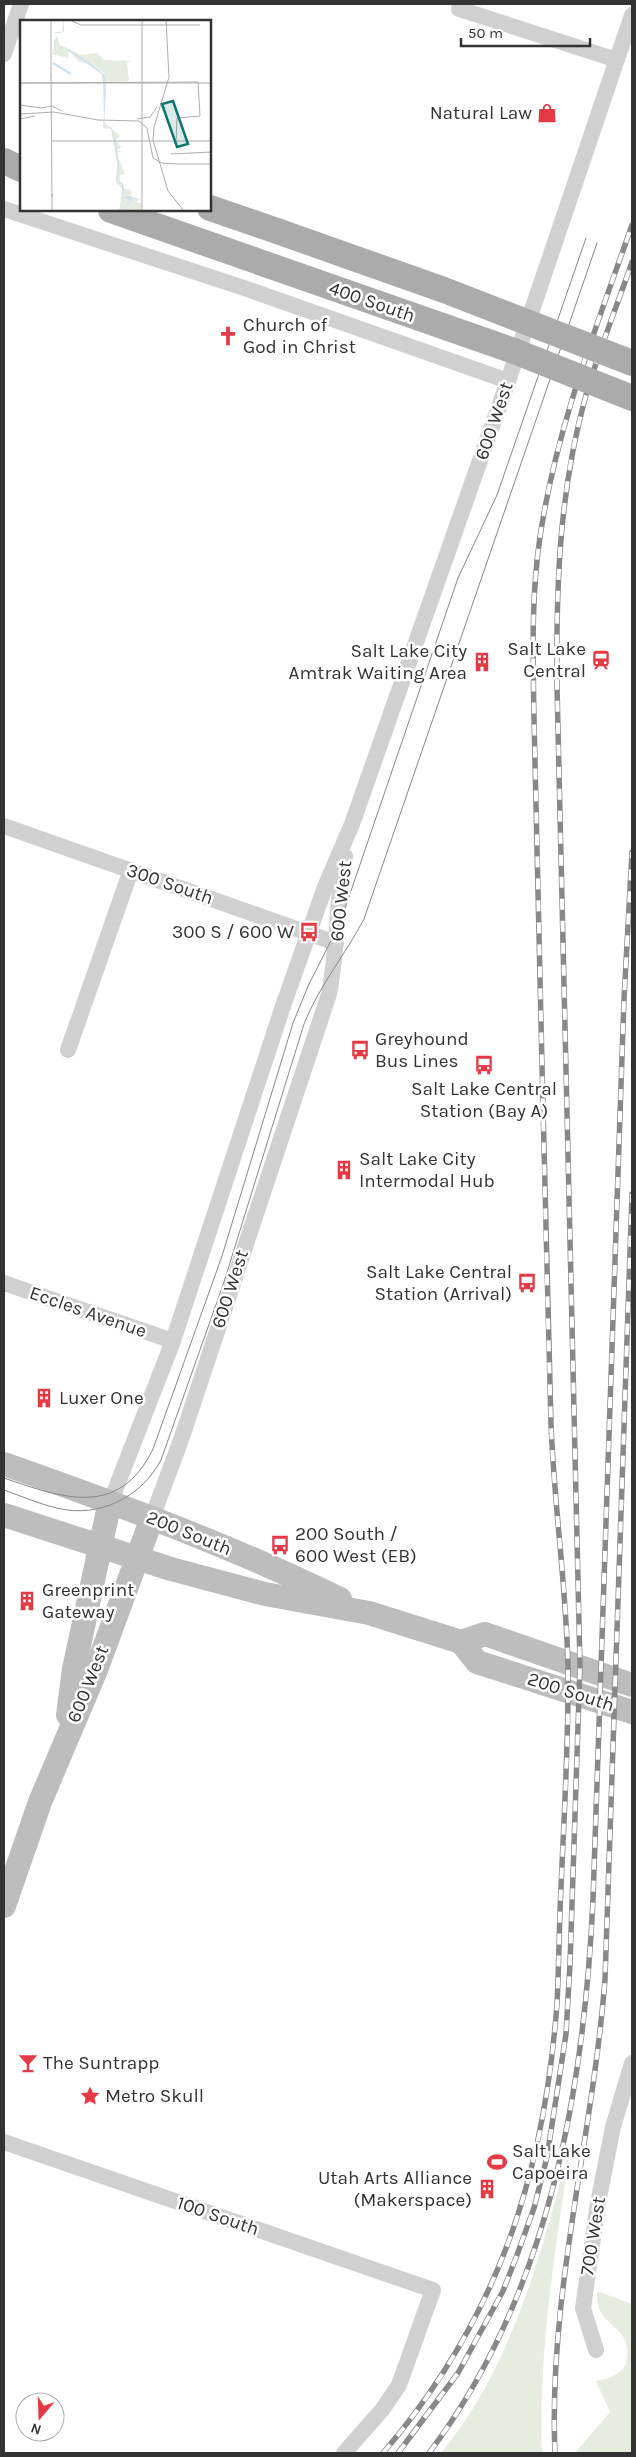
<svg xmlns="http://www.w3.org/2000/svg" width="636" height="2457" font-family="Karla,sans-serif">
<rect width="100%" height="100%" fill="#fff"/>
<g fill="#e6ecdf">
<path d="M571 2143C556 2245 538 2350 542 2453H441C514 2365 541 2251 571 2143Z"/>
<path d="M597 2291 632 2304V2453H575L610 2412 596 2381C608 2379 620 2375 626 2364 636 2322 594 2331 597 2291Z"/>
</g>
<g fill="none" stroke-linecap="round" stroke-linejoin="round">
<g stroke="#d0d0d0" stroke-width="16">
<path d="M459 9 617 60"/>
<path d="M4 54 21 4"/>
<path d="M4 209 247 289 508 381"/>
<path d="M4 826 336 943"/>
<path d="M68 1050 131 870"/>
<path d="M4 1283 173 1341"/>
<path d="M109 1506 173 1341 283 1006 325 887 352 824 508 381 632 15"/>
<path d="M152 1518 182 1437 329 994C338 949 336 902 345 856"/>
<path d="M4 2142 433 2290 399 2385 382 2410 344 2453"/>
<path d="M596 2350 583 2308 598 2203 613 2127 632 2063"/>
</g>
<g stroke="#bdbdbd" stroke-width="24">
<path d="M4 1464C118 1504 231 1546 340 1599"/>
<path d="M4 1515 171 1569 265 1594 369 1613 461 1642 477 1662 632 1712"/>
<path d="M461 1642 485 1634 632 1685"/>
<path d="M68 1715 74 1669 109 1506"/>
<path d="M4 1906 40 1802 96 1670 152 1518"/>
</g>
<g stroke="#ababab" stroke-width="26">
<path d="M4 161 21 169"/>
<path d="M210 208 277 231"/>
<path d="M111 210 265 264"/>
</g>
<g stroke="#888" stroke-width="1">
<path d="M4 1478C62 1498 119 1519 153 1449L222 1256 293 1023 309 984 340 923 458 578 497 495 586 238"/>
<path d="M4 1490C24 1497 46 1507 67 1510 106 1515 143 1494 161 1460L224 1282 304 1024C319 986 345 955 364 919L597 243"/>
</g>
<defs>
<g id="rail">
<path d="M383 2453C497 2320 544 2177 557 2004 559 1965 559 1927 561 1888 564 1814 569 1739 568 1665 566 1584 554 1504 551 1424 544 1189 540 953 534 718 533 658 531 597 540 537 556 429 596 328 632 225"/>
<path d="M398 2453 458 2373 503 2291 517 2255 534 2208 547 2157 566 2034 570 1964 580 1666 557 686C556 585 559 492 586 395 599 350 617 306 632 262"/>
<path d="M429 2453C548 2296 584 2093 593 1900L624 999 632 852"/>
<path d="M555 2453C548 2294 593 2137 605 1979L632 1194"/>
</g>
</defs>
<use href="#rail" stroke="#888" stroke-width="5.5"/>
<use href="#rail" stroke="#fff" stroke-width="4" stroke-dasharray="11" stroke-linecap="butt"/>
<g stroke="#ababab" stroke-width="26">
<path d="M277 231 444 290 632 363"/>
<path d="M265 264 514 351 632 398"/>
</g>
</g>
<defs>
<symbol id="shop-bare" viewBox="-9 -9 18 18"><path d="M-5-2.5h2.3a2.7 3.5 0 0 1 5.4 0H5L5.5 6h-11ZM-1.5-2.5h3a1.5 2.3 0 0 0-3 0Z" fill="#e63946" stroke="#fff" stroke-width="2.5" paint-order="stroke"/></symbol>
<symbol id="church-bare" viewBox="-9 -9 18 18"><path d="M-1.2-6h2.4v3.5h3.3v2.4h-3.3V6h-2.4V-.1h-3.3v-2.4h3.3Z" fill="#e63946" stroke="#fff" stroke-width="2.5" paint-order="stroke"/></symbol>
<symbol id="station-bare" viewBox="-9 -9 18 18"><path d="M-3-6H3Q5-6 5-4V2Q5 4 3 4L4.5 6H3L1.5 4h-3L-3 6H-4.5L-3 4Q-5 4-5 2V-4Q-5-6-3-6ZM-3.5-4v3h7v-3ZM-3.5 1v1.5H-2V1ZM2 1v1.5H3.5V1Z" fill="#e63946" stroke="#fff" stroke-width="2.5" paint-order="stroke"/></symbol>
<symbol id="building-bare" viewBox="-9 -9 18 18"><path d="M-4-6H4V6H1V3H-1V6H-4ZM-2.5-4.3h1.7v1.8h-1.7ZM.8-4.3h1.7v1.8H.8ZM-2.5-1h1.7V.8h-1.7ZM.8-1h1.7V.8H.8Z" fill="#e63946" stroke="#fff" stroke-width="2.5" paint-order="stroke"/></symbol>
<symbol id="bus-bare" viewBox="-9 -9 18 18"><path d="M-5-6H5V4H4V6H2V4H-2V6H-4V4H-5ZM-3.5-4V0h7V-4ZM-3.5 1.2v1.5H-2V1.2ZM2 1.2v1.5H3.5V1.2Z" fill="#e63946" stroke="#fff" stroke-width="2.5" paint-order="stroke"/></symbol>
<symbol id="bar-bare" viewBox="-9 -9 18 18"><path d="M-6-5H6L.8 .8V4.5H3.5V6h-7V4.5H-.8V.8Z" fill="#e63946" stroke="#fff" stroke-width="2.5" paint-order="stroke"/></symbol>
<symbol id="sight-bare" viewBox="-9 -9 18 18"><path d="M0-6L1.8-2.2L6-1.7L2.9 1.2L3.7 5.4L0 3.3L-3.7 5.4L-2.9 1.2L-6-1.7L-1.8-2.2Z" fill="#e63946" stroke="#fff" stroke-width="2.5" paint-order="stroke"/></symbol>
<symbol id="stadium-bare" viewBox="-9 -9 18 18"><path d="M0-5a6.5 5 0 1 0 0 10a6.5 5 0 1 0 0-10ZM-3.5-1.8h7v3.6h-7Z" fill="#e63946" stroke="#fff" stroke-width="2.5" paint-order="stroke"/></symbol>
</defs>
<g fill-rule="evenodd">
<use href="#shop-bare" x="533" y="99" width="28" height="28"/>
<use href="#church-bare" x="214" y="322" width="28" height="28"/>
<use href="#station-bare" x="587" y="646" width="28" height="28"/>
<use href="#building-bare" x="468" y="648" width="28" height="28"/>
<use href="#bus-bare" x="295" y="918" width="28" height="28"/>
<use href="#bus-bare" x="346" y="1036" width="28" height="28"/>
<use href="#bus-bare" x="470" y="1051" width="28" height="28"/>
<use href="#building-bare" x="330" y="1156" width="28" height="28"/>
<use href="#bus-bare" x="513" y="1269" width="28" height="28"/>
<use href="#building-bare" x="30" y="1384" width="28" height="28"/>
<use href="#bus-bare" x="266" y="1531" width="28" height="28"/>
<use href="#building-bare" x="13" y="1587" width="28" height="28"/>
<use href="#bar-bare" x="14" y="2049" width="28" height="28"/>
<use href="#sight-bare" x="76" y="2082" width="28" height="28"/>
<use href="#stadium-bare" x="483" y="2148" width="28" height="28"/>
<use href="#building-bare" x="473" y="2175" width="28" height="28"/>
</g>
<g text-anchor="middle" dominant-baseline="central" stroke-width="5" stroke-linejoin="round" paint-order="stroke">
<g font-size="19" fill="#333" stroke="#fff" text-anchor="start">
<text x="532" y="113" text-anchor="end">Natural Law</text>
<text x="243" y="325">Church of<tspan x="243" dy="22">God in Christ</tspan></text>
<text x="586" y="649" text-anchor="end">Salt Lake<tspan x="586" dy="22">Central</tspan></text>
<text x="467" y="651" text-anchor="end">Salt Lake City<tspan x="467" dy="22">Amtrak Waiting Area</tspan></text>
<text x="294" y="932" text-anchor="end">300 S / 600 W</text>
<text x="375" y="1039">Greyhound<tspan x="375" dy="22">Bus Lines</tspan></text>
<text x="484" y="1089" text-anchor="middle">Salt Lake Central<tspan x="484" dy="22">Station (Bay A)</tspan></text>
<text x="359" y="1159">Salt Lake City<tspan x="359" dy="22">Intermodal Hub</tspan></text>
<text x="512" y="1272" text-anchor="end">Salt Lake Central<tspan x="512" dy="22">Station (Arrival)</tspan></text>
<text x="59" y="1398">Luxer One</text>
<text x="295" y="1534">200 South /<tspan x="295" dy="22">600 West (EB)</tspan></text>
<text x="42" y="1590">Greenprint<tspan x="42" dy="22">Gateway</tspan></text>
<text x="43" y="2063">The Suntrapp</text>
<text x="105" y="2096">Metro Skull</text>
<text x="512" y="2151">Salt Lake<tspan x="512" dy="22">Capoeira</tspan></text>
<text x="472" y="2178" text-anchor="end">Utah Arts Alliance<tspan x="472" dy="22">(Makerspace)</tspan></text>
</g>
<g font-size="19" fill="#333" stroke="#fff">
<text transform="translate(372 302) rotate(19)">400 South</text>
<text transform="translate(494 421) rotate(-71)">600 West</text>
<text transform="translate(170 884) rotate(19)">300 South</text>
<text transform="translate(341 901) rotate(-84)">600 West</text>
<text transform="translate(230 1289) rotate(-72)">600 West</text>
<text transform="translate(88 1312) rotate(19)">Eccles Avenue</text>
<text transform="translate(189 1533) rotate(22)">200 South</text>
<text transform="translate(88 1684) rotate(-68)">600 West</text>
<text transform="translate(571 1692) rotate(18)">200 South</text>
<text transform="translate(218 2216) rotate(19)">100 South</text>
<text transform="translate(593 2236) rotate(-81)">700 West</text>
</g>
</g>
<g transform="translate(20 20)">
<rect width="191" height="191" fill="#fff"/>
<path d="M37 17 40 25 62 35 77 33 84 40 110 41 107 43 109 61 85 62V54L67 41 64 40 67 41 82 54 83 56 84 62H83L81 53 68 42H59L49 31 48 38 32 34ZM83 101 100 116 96 120 101 127 97 131H105L97 132 98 137 105 154 100 155V161L105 169 111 170 112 178 121 179 115 182 121 183V191H99L101 180H90H100L104 171 96 163 97 144 91 109 83 108Z" fill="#e6ecdf"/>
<path d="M44 0V11L41 13H35L37 18 35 23 36 31H39L41 27H44L67 41 85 55 86 69 84 106 92 108 96 124 99 144V152L97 160V162H101L103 164 104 170 103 178 108 176 119 179H112L111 182 100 191 111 180 102 178V164L97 162 96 161 98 144 92 109 84 106 83 55 43 27 38 32 35 31 34 23 36 18 35 12H42Z" fill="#cfe2ee"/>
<path fill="none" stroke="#cfe2ee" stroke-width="2.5" d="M33 43 51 54"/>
<path fill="none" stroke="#adadad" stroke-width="1" d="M31 0V57M50 0 61 5H180M122 0V191M146 0 149 57 134 107 133 120 148 171 164 191M191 0V191M31 56 32 177M0 63H192M0 63 178 62 180 96 157 98 156 123M0 85 21 88 32 86 42 91M0 94 34 92 78 100 119 101 127 108 133 138 142 143 159 144M0 99 15 96M117 99 130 97 137 87M32 121H168M165 121H192M151 134 192 132M159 144H192M32 174V191"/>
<path fill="#0f766e" fill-opacity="0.15" stroke="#0f766e" stroke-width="2.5" d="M153 81 168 124 157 127 142 84Z"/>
<rect width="191" height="191" fill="none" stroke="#333" stroke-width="2.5"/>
</g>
<rect width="636" height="2457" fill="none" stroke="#333333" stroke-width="10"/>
<g transform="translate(40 2417) rotate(199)"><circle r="24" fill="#ffffff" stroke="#adadad"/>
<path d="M0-4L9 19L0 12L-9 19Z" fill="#e63946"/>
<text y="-8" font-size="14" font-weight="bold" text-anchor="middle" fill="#333333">N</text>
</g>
<path d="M461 38v8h129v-8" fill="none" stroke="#333333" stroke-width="2.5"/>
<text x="468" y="38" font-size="15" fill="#333333" stroke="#ffffff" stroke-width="4" paint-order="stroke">50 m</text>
</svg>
